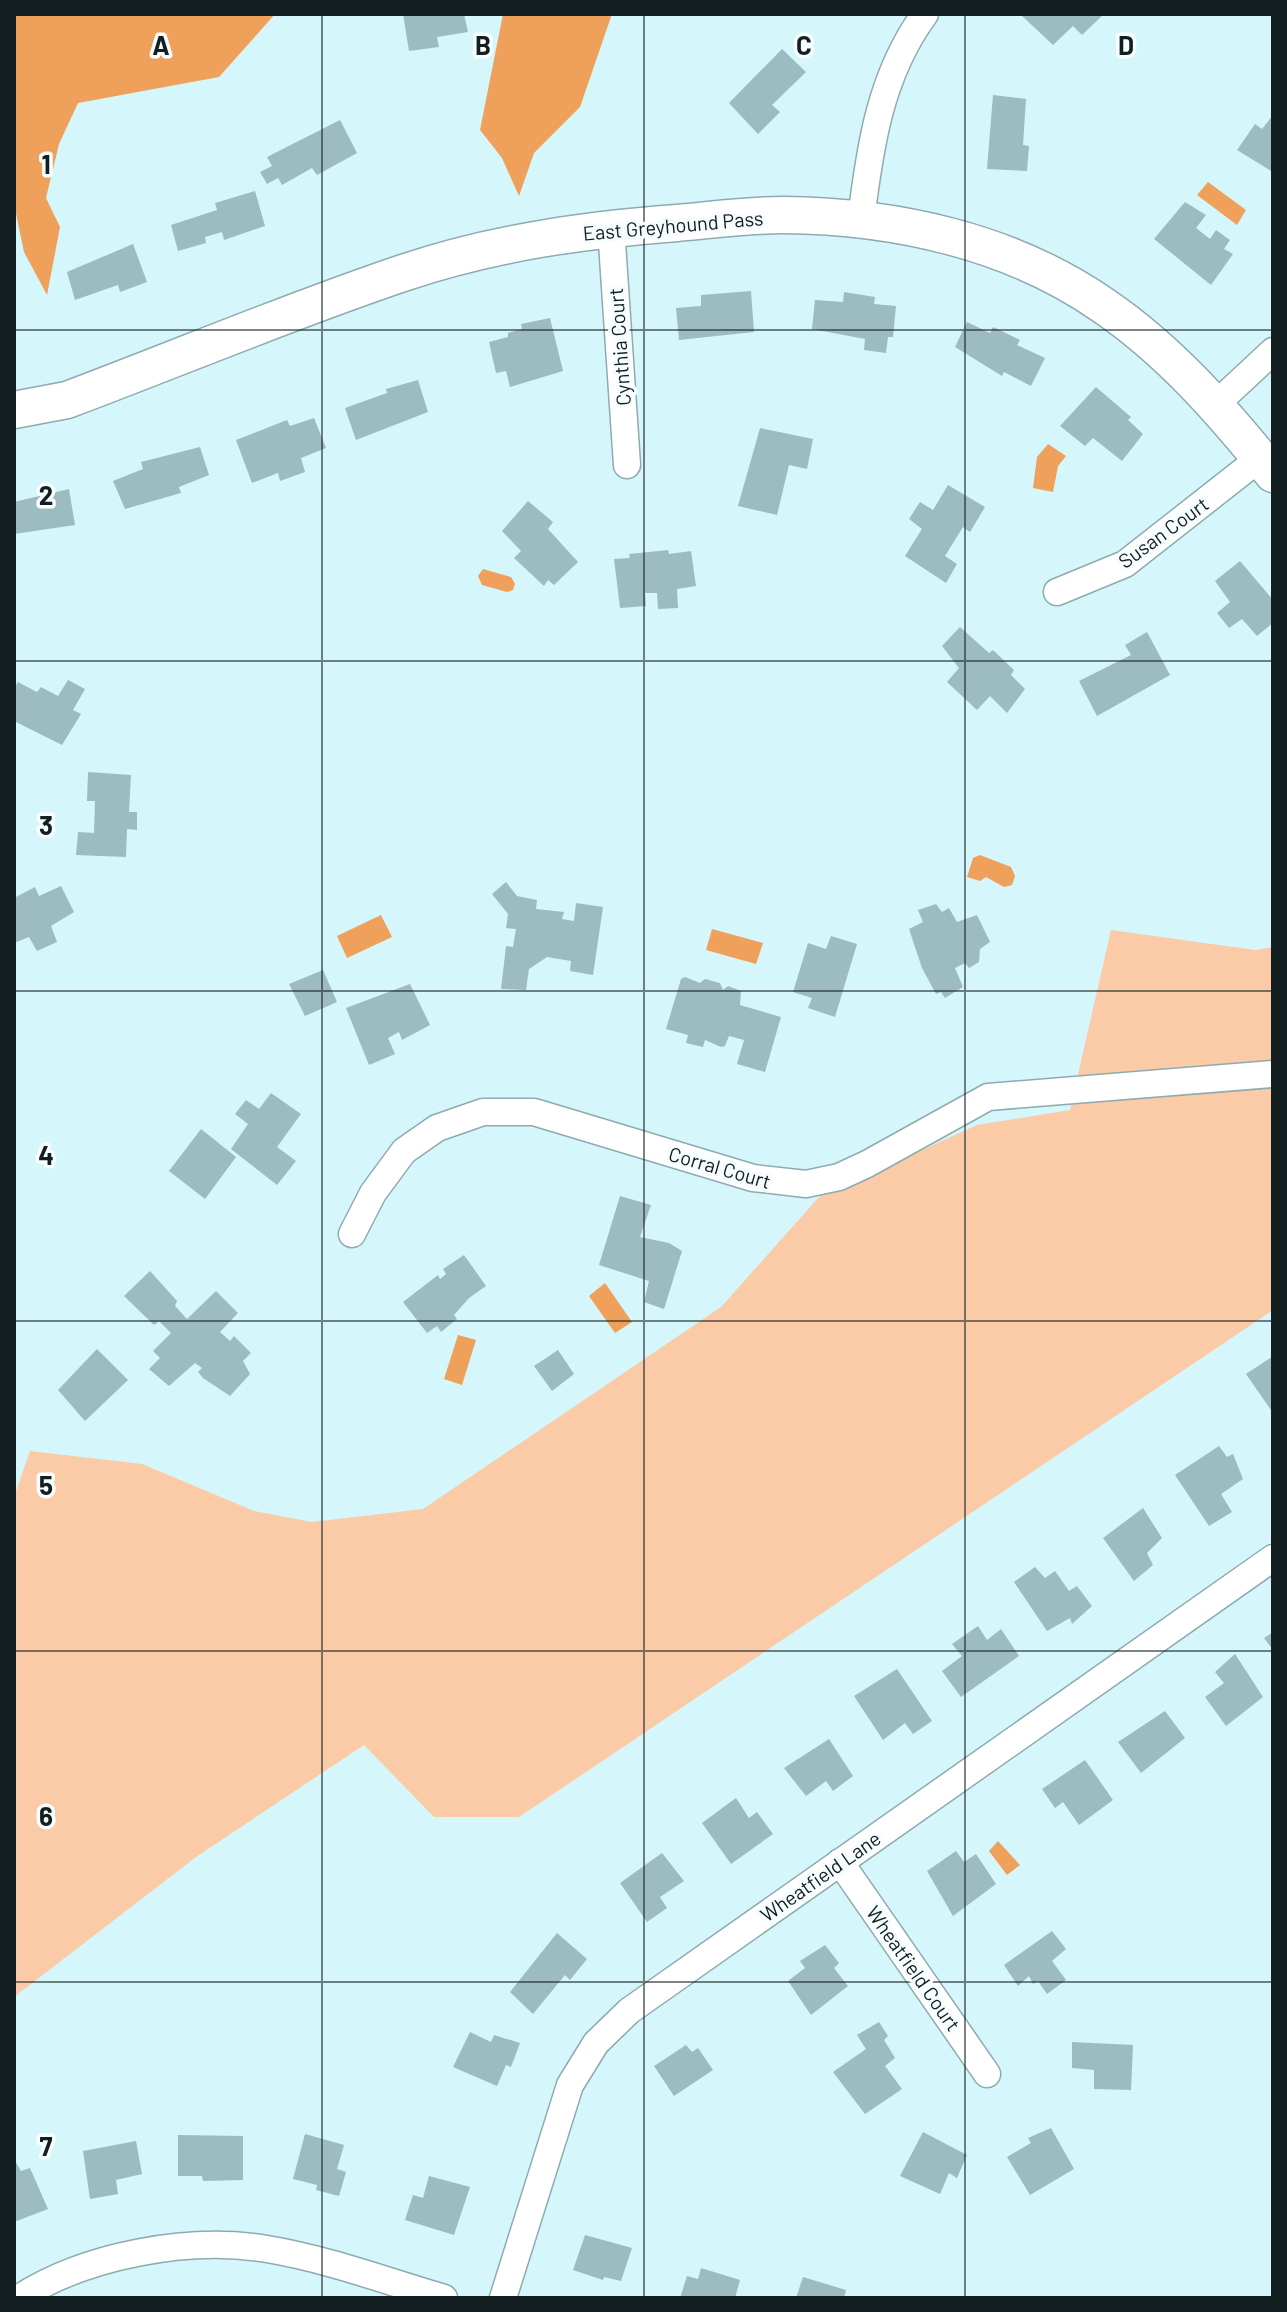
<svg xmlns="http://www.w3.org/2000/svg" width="1287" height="2312" font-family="Barlow,sans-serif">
<rect width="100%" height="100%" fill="#d5f6fa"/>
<path fill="#facba6" d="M1111 930 1255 950 1273 947V1310L519 1817H434L364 1745 196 1857 14 1997V1497L30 1451 142 1464 254 1511 312 1522 423 1509 721 1307 819 1197 977 1125 1070 1110Z"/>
<g fill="#efa05b">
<path d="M14 14H275L219 77 78 103 59 144 46 198 60 227 47 295 24 252 14 204Z"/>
<path d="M503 14H612L580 107 534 153 519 196 502 158 480 130Z"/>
<path d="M1208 182 1246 210 1237 225 1197 195Z"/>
<path d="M1048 444 1066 456 1058 466 1053 492 1033 488 1037 457Z"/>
<path d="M483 569 511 577 515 584 513 590 507 592 482 585 478 576Z"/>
<path d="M980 855 1011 867 1015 876 1012 885 1004 887 986 877 980 881 967 877 973 858Z"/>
<path d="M381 915 392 937 347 958 337 936Z"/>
<path d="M712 929 763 943 756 964 706 950Z"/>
<path d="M605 1283 632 1322 615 1333 589 1296Z"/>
<path d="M458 1335 476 1340 462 1385 444 1379Z"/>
<path d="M998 1841 1020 1865 1007 1875 989 1851Z"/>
</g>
<g fill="#9dbcc1">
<path d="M403 14H464L468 32 437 37 439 47 409 51Z"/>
<path d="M1020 14H1104L1082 35 1073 26 1053 45Z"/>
<path d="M782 49 806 72 772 105 780 112 758 134 729 103Z"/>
<path d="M993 95 1026 99 1023 145 1029 146 1027 171 987 169Z"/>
<path d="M1273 115V172L1237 150 1255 124 1262 129Z"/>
<path d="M340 120 357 153 317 175 312 168 282 185 278 178 267 184 260 172 272 166 267 157Z"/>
<path d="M255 191 265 226 224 240 222 232 205 237 206 243 178 251 171 225 217 210 215 203Z"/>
<path d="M1185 202 1206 215 1196 228 1210 239 1216 230 1230 240 1224 249 1233 254 1211 285 1154 239Z"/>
<path d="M133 244 147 282 120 292 118 285 75 300 67 272Z"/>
<path d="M751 291 754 332 679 340 676 308 701 306V295Z"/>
<path d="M844 292 875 297 874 304 896 306 893 337H888L886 353 864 350 865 339 812 329 815 300 843 302Z"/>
<path d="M550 318 563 371 510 387 506 371 496 373 489 342 508 337V333L522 329 521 324Z"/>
<path d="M967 322 990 333 993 327 1020 340 1017 345 1045 358 1031 386 1004 372 1002 376 955 347Z"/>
<path d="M418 380 428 412 356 440 345 408 387 393 386 389Z"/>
<path d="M1096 387 1131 417 1128 420 1143 434 1122 461 1093 438 1085 446 1060 426Z"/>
<path d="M314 418 326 448 301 458 305 472 280 481 278 473 252 483 236 440 287 420 290 426Z"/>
<path d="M760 428 813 439 807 469 789 465 777 515 738 506Z"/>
<path d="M200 447 209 475 179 487 181 493 125 509 113 481 143 469 141 462Z"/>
<path d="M948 485 985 507 970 532 963 527 945 556 957 564 946 583 905 556 922 529 909 519 920 502 933 510Z"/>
<path d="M69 489 75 525 14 534V502Z"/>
<path d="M528 501 553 522 548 529 578 562 554 585 548 580 544 586 514 558 521 551 502 531Z"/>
<path d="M668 550 669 554 691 551 696 586 677 589 678 608 658 609 657 593H645L646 606 620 608 614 559 630 558 629 554Z"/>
<path d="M1240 561 1273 600V623L1257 636 1242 619 1229 628 1217 613 1230 602 1215 581Z"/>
<path d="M960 627 989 653 993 650 1014 670 1011 675 1025 689 1007 713 990 696 977 710 947 682 959 668 942 646Z"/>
<path d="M1147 632 1170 675 1097 716 1079 681 1131 655 1125 645Z"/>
<path d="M68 680 85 689 73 710 81 714 62 745 14 721V689L18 682 37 692 41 687 58 696Z"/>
<path d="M88 772 131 775 129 812H137V830L127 829 126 857 76 855 78 832 94 833 95 801H87Z"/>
<path d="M506 882 517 896 537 900 536 909 564 912 562 919 574 921 576 903 603 907 593 975 570 971 571 961 547 957 529 969 526 990 501 989 506 946 513 947 516 929 506 928 508 914 492 894Z"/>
<path d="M61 886 74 912 51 926 57 942 37 951 29 937 14 943V898L35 887 39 896Z"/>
<path d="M936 904 942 912 949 908 957 922 977 915 990 942 980 949 979 962 969 968 965 963 955 968 963 987 945 998 941 992 936 994 922 968 909 929 923 922 918 910Z"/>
<path d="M831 936 857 944 835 1017 808 1008 812 998 793 992 808 943 826 949Z"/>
<path d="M323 970 337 1002 305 1016 289 984Z"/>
<path d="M685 977 700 983 705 979 720 983 723 990 728 986 741 991 740 1005 781 1017 765 1072 737 1064 744 1040 729 1036 725 1046 721 1047 705 1040 703 1047 686 1043 688 1035 666 1029 681 979Z"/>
<path d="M410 984 430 1025 402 1040 399 1032 388 1038 395 1054 369 1065 346 1008Z"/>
<path d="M271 1093 301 1114 277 1147 296 1161 277 1185 231 1149 248 1124 235 1114 246 1100 259 1109Z"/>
<path d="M201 1129 236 1157 205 1199 169 1171Z"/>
<path d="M620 1196 651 1205 640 1237 669 1243 682 1251 664 1309 644 1302 649 1281 599 1265Z"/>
<path d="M464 1255 486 1286 469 1298 454 1315 457 1319 441 1332 437 1326 427 1333 403 1302 438 1275 440 1279 446 1274 443 1269Z"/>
<path d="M150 1271 177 1301 175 1306 187 1319 216 1291 238 1313 220 1332 230 1341 234 1336 251 1353 243 1361 250 1374 230 1396 203 1378 198 1372 202 1368 195 1363 169 1386 149 1369 160 1358 153 1351 171 1333 159 1321 154 1325 124 1296Z"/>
<path d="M97 1349 128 1380 85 1421 58 1390Z"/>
<path d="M558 1350 574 1374 552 1391 534 1366Z"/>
<path d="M1273 1356V1413L1246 1374Z"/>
<path d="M1219 1446 1227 1457 1233 1454 1243 1479 1221 1494 1232 1512 1209 1526 1175 1475Z"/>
<path d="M1143 1508 1162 1538 1147 1553 1153 1565 1134 1581 1103 1538Z"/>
<path d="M1035 1567 1045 1578 1055 1571 1069 1591 1077 1586 1092 1606 1072 1624 1070 1618 1047 1631 1014 1582Z"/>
<path d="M978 1626 987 1640 1001 1629 1019 1656 961 1697 942 1671 962 1656 952 1644Z"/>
<path d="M1273 1632V1650L1264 1638Z"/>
<path d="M1235 1654 1263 1697 1226 1726 1205 1697 1224 1683 1215 1672Z"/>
<path d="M897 1669 932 1721 913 1734 905 1723 883 1740 854 1696Z"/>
<path d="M1165 1711 1185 1738 1141 1773 1118 1742Z"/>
<path d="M829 1739 853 1776 833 1791 826 1781 806 1796 784 1768Z"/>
<path d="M1085 1760 1113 1800 1079 1825 1063 1802 1055 1808 1042 1789Z"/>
<path d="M736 1798 749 1818 757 1812 773 1834 731 1864 702 1823Z"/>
<path d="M956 1851 964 1862 976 1854 996 1884 953 1916 927 1871Z"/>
<path d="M662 1853 684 1881 660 1897 667 1908 647 1922 620 1883Z"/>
<path d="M1052 1931 1066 1949 1052 1961 1066 1980 1047 1994 1038 1981 1033 1984 1029 1976 1018 1986 1004 1965Z"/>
<path d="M557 1933 587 1959 570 1980 565 1975 533 2014 510 1992Z"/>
<path d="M825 1945 839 1963 834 1968 848 1986 811 2015 788 1981 805 1968 800 1961Z"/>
<path d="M879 2022 888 2036 884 2040 895 2058 885 2066 902 2089 865 2114 833 2072 866 2049 857 2035Z"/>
<path d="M470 2032 491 2042 494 2035 520 2043 511 2067 506 2065 497 2086 453 2067Z"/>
<path d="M1072 2042 1133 2045 1131 2090 1094 2089V2070L1072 2068Z"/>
<path d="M686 2045 692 2052 698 2048 713 2070 674 2096 654 2066Z"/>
<path d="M1051 2128 1074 2169 1030 2195 1007 2157 1031 2143 1028 2138Z"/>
<path d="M923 2132 967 2155 957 2178 949 2173 940 2194 900 2176Z"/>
<path d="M305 2134 344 2145 337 2169 346 2172 339 2196 316 2190 317 2185 293 2179Z"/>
<path d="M178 2135 243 2136V2180L203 2181 202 2176H178Z"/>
<path d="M136 2141 142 2174 116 2180 118 2194 90 2199 83 2151Z"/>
<path d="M14 2159 21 2171 30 2168 48 2209 14 2222Z"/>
<path d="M429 2176 470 2187 454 2235 405 2220 413 2195 423 2198Z"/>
<path d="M585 2235 632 2248 621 2281 604 2277 603 2280 573 2270Z"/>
<path d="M701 2268 740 2280 735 2298H680L687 2276 698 2279Z"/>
<path d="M803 2277 846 2290 844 2298H796Z"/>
</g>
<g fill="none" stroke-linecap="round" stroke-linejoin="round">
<defs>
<g id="street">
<path d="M861 219C870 147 880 75 925 14"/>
<path d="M611 228 627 465"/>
<path d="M1215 405 1273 351"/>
<path d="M1057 592 1125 564 1260 458"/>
<path d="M352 1234 373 1193 404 1151 437 1128 483 1112H534L753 1178 806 1184 839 1177 867 1164 988 1097 1273 1074"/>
<path d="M840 1862 987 2074"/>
<path d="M19 2298C86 2255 189 2236 267 2249 327 2259 386 2281 444 2298"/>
<path d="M503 2298 570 2085 596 2043 629 2011 1273 1558"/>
</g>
<path id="secondary" d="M14 410 67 400C179 358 290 311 403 273 492 243 583 230 677 223 712 220 748 215 783 215 895 216 1011 241 1104 306 1170 351 1223 412 1273 474"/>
</defs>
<use href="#street" stroke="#8dabb0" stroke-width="29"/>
<use href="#secondary" stroke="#8dabb0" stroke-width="39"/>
<use href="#street" stroke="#fff" stroke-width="26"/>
<use href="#secondary" stroke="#fff" stroke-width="36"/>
</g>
<path fill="none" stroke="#121e1f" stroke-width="2" stroke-opacity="0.55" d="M322 14V2298M644 14V2298M965 14V2298M14 330H1273M14 661H1273M14 991H1273M14 1321H1273M14 1651H1273M14 1982H1273"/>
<g text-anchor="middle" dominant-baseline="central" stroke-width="7" stroke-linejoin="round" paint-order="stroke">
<g font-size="20" fill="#121e1f" stroke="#f7fdfe">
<text transform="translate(673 225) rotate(-5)">East Greyhound Pass</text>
<text transform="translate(619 347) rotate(-94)">Cynthia Court</text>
<text transform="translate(1163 532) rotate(-36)">Susan Court</text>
<text transform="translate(720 1167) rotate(16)">Corral Court</text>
<text transform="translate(820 1876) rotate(-35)">Wheatfield Lane</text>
<text transform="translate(914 1968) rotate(55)">Wheatfield Court</text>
</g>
</g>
<g font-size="26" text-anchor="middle" font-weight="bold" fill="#121e1f" stroke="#f7fdfe" stroke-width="7" stroke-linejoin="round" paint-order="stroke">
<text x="161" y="55">A</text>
<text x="483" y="55">B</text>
<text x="804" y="55">C</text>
<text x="1126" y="55">D</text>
<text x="46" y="174">1</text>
<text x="46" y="505">2</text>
<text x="46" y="835">3</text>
<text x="46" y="1165">4</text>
<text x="46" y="1495">5</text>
<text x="46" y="1826">6</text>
<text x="46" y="2156">7</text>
</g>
<rect width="1287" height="2312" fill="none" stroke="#121e1f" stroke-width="32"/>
</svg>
